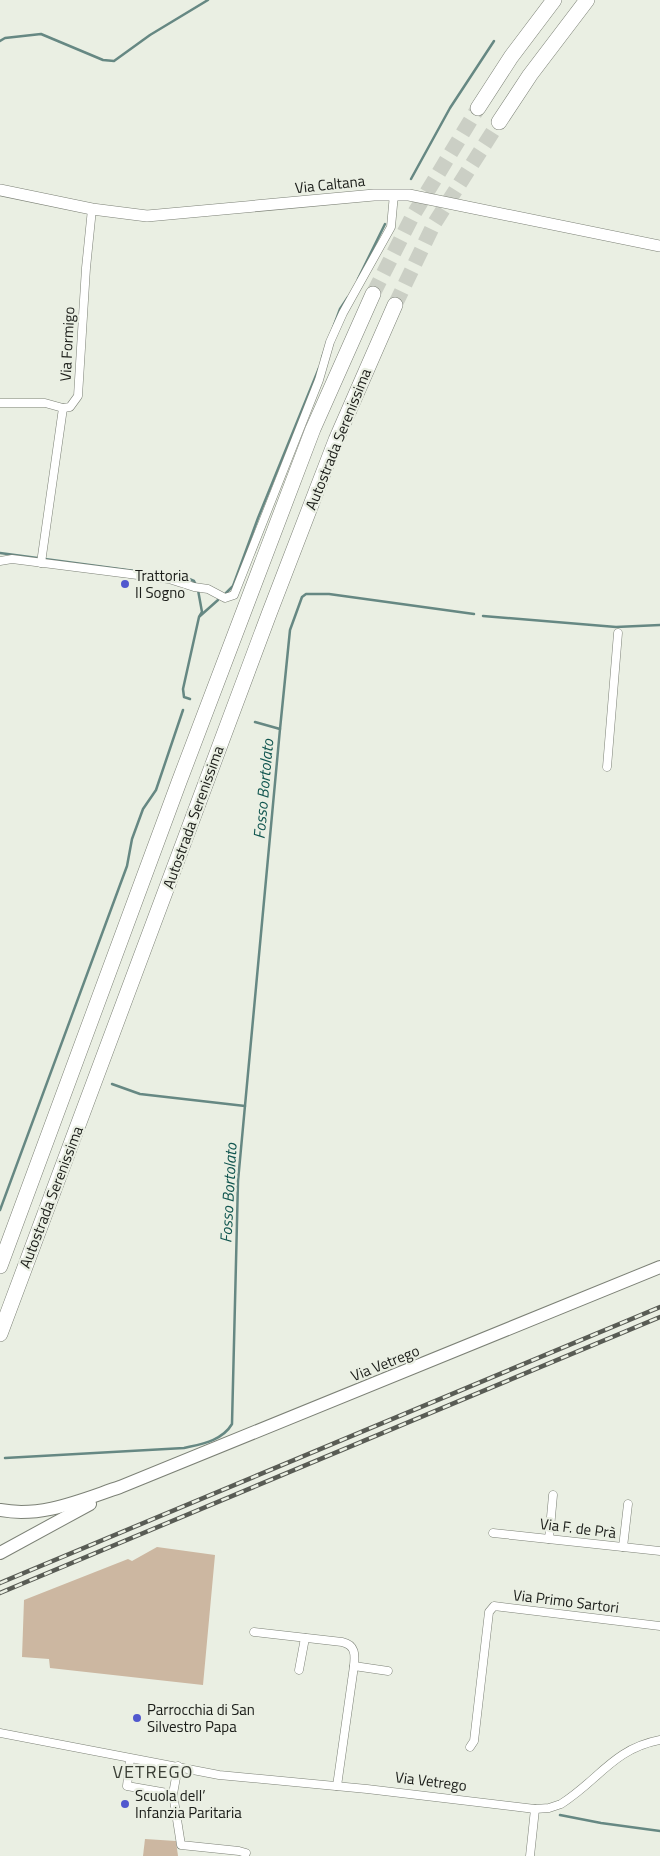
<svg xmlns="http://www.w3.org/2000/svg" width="660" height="1856" font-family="'Titillium Web',sans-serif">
<rect width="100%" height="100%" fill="#eaefe3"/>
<g fill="#ccb7a1">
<path d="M157 1547 215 1555 203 1685 50 1668 49 1659 22 1657 24 1600 128 1559 132 1561Z"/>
<path d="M145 1839 176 1841 178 1856H143Z"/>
</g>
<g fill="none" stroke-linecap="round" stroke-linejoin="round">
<g stroke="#668883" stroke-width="2.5">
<path d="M0 41 5 38 41 34 103 60 114 61 150 35 208 0"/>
<path d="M411 179 450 108 494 41"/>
<path d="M358 279 385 224"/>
<path d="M322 358 340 309 348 297"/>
<path d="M0 553 187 578 194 581 196 585"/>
<path d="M226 593 233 586 258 518 319 368"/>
<path d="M200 616 218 600"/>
<path d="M483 616 616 627 660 625"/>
<path d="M190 699 184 697 183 689 199 617 202 612 198 590"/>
<path d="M255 722 280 729 290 630 302 597 306 594H329L474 614"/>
<path d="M112 1084 140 1094 245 1106"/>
<path d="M0 1210 127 866 132 839 143 809 156 790 183 710"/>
<path d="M5 1458 184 1448C201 1444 222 1441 232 1424L238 1181 280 729"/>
<path d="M560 1815 601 1823 660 1831"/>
</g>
<g stroke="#cbcfc5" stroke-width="15" stroke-dasharray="15 8" stroke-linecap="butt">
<path d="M373 294 412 217 478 108"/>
<path d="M395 305 434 224 499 122"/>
</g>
<defs>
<g id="minor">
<path d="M0 403H45L63 408 70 407 78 396 86 268 92 209"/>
<path d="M0 561 12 559 169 579 194 587 208 589 225 598 234 595 319 380 330 342 343 313 391 227 394 194"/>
<path d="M41 563 63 408"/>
<path d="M607 767 618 633"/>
<path d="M493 1533 660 1551"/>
<path d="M549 1539 553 1495"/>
<path d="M623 1547 628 1504"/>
<path d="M254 1632 342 1642C356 1645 355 1655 354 1666L337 1786"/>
<path d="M354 1666 388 1671"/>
<path d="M299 1670 305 1638"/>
<path d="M0 1733 219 1775 367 1789 535 1809 549 1808 561 1804C599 1780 613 1749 660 1740"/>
<path d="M470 1747 474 1741 489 1612 494 1606 660 1626"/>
<path d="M130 1759 127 1786 173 1794"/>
<path d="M178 1766 173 1794 181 1845 239 1851 246 1853"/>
<path d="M530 1856 535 1809"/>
</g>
<path id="secondary" d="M0 190 92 209 147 216 374 195H409L660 246"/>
<g id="primary">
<path d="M0 1510C42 1518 81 1500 120 1487L660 1267"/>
<path d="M0 1553 90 1504"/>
</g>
<g id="motorway">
<path d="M478 108 511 57 554 0"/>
<path d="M499 122 530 75 587 0"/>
<path d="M0 1266 179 782 313 429 373 294"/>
<path d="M0 1334 269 614 336 440 395 305"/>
</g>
</defs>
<use href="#minor" stroke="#7c8176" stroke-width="9"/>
<use href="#secondary" stroke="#7c8176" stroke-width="12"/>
<use href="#primary" stroke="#7c8176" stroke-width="14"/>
<use href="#motorway" stroke="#7c8176" stroke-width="16"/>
<use href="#minor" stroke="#fff" stroke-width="8"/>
<use href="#secondary" stroke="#fff" stroke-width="11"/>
<use href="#primary" stroke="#fff" stroke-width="12"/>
<use href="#motorway" stroke="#fff" stroke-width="15"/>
<defs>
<g id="rail">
<path d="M0 1583 660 1307"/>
<path d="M0 1593 660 1317"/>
</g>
</defs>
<use href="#rail" stroke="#595c55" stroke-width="4.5"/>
<use href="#rail" stroke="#eaefe3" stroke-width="2.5" stroke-dasharray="8" stroke-linecap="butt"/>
</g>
<g fill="#5058ce" stroke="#eaefe3" stroke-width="2">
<circle cx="125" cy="584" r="5"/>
<circle cx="137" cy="1718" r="5"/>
<circle cx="125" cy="1804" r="5"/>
</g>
<g text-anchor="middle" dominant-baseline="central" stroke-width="4.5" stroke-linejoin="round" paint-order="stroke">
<g font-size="15" fill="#1a1c18" stroke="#eaefe3">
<text transform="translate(330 184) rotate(-6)">Via Caltana</text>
<text transform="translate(67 344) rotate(-87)">Via Formigo</text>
<text transform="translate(338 439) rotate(-68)">Autostrada Serenissima</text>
<text transform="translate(193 817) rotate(-70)">Autostrada Serenissima</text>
<text transform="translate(51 1197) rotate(-69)">Autostrada Serenissima</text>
<text transform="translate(385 1363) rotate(-22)">Via Vetrego</text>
<text transform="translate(578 1528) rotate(7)">Via F. de Prà</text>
<text transform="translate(566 1601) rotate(7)">Via Primo Sartori</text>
<text transform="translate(431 1781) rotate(7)">Via Vetrego</text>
</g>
<g font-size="15" fill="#1a1c18" stroke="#eaefe3" text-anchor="start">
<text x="135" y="575">Trattoria<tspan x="135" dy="17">Il Sogno</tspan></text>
<text x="147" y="1709">Parrocchia di San<tspan x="147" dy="17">Silvestro Papa</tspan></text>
<text x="135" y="1795">Scuola dell’<tspan x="135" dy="17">Infanzia Paritaria</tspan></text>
</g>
<g font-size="16" font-style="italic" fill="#10554f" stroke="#eaefe3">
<text transform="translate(263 789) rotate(-85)">Fosso Bortolato</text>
<text transform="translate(228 1193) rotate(-87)">Fosso Bortolato</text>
</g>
<g font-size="18" letter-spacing="1" fill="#3c4037" stroke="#eaefe3">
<text x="153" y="1771">VETREGO</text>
</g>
</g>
</svg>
